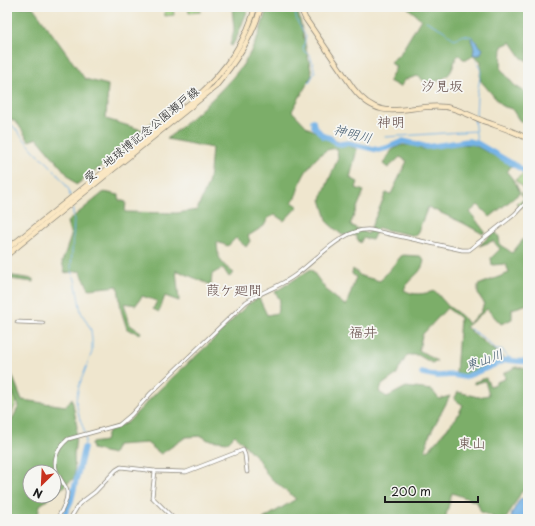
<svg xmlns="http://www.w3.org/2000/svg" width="535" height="526" font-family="'Playpen Sans','Klee One',sans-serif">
<rect width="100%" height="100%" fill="#f6f6f2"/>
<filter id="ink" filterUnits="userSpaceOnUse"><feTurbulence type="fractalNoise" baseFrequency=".025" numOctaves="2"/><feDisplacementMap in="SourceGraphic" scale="8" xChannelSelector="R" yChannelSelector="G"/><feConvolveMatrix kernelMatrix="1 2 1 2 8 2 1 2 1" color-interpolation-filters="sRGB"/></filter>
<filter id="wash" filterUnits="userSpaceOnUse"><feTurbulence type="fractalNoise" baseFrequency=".012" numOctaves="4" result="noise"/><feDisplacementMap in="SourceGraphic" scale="16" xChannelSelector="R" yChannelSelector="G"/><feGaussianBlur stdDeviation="0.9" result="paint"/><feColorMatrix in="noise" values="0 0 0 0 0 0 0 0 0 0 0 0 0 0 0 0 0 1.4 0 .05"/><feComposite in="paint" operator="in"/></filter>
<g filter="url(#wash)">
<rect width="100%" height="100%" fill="#efe6ce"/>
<g fill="#9bca79" stroke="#5c734a">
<path d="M164 7H173L174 15 165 16Z"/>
<path d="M188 7H200L201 12 189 13Z"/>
<path d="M523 174 528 178V183L526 184 528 186V200L521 208 516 203 525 199 521 194 524 191 521 185 515 180Z"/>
<path d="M7 382 17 401 7 425Z"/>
</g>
<g fill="#7cae69" stroke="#4c6542">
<path d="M7 7H33L85 79 108 85 106 119 142 130 162 115 166 117 126 149 76 185 37 138 29 141 18 124 7 116Z"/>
<path d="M232 7H246L248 9 237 37 232 46 230 45 234 30Z"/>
<path d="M267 7H297L312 75 292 111 308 128 357 149 350 178 358 182 356 188 364 191 350 225 368 234 386 193 391 194 407 161 400 157 388 168 383 164 392 150 401 145H414L422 149 455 145 472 144 512 165 507 172 515 182 520 193 490 217 478 205 470 212 485 232 483 234 463 223 428 207 416 236 378 228 372 240 363 238 360 243 355 235H342L328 223 321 199 338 158 337 148C333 149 328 149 325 151 314 159 304 172 300 184 297 191 297 196 292 202L298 206 284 221 275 215 268 218 264 226 248 236 250 241 246 247 236 238 228 246 217 242C218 259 220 263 234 273L229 277 223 268 212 274 211 285 176 270 179 301 165 296 159 312 153 309 157 301 142 296 136 305 124 303 130 325 141 332 140 334 127 329 121 310 118 286 89 289 80 271 65 273 62 262 71 236 67 222 104 192 119 195V200L126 202 125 212 177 213 197 210 208 184 210 172 212 148 167 139C193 117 221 93 242 66 254 49 262 28 267 7Z"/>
<path d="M408 7H528V61L522 58 511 42 502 46 501 69 514 85 528 94V126L519 120 512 109 502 106 480 80 481 61 473 56 468 59H463L459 55C454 59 455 63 452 69 448 79 438 80 429 84L417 76 405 80 400 87 389 81 396 67 390 62 400 54 421 19 408 8Z"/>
<path d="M495 231 499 237 500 244 512 253 526 236 528 237V304L512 309V319L501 324 487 309 466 327 503 358 464 375 456 373 460 318 447 308 422 335 419 350 437 361 432 363 418 355H407L396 375 382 385 379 392 387 397 406 387 432 390 439 399 450 396 430 434 425 450 428 451 457 417 463 405 454 399 458 392 478 397 489 395 485 381 474 384V382L486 378 490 386 496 384V382L505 379 504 373 516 367 528 369V493L522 491 506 519H498L481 512 477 502 452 493 445 519H263L296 499 268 476 258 459 235 435 228 442 208 440 202 436 186 437 161 454 147 443 117 445 113 454 92 449 91 443 105 441 109 429 127 423 159 390 209 344 248 304 259 298 267 315 277 313 280 300 275 292 311 269 327 291 346 306 356 277 352 274 353 269 361 276 380 281 402 255 420 256 424 259C423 275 409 276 404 290 414 296 423 294 435 291L448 306 462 316 468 324 481 312 484 303 478 294V285L509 273 506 264 492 265 491 258 500 249 493 241 479 246Z"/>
<path d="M7 274 13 276 33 279V282L10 279 7 290Z"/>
<path d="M7 362 22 400 66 406 72 398 77 427 74 455 75 477 54 495V472H30V496H53L40 505 37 519H7V429L19 406 7 380Z"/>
</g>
<g fill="#73b2e6" stroke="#486781">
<path d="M472 37C476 41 478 45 483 49L480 55H473L474 48 471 39Z"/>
<path d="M524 498 528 499V519H511L512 513 520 499Z"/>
</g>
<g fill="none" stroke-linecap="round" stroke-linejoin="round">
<g stroke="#73b2e6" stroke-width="1">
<path d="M296 7C293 17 300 27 306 36L303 49 305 52 310 55 315 72 309 83"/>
<path d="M426 21C431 24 436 26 441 29 447 32 448 36 455 39L464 35 472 37"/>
<path d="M476 116 477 95 481 71 476 60"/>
<path d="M474 118 477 143"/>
<path d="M7 126H13L36 153 48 163 63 181 69 190 70 196"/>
<path d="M385 137 476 131"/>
<path d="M72 205 74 221 71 268 75 280 81 312 91 330 92 340V352L79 386 76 400 79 416 86 436 84 448"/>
<path d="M470 329 482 337 496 350H503L506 355 513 360"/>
</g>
<g stroke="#73b2e6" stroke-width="5.5">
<path d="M313 121 314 126 323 136 330 138 336 143 341 144 348 143 378 150 387 148 403 141 427 147 468 141 477 143 528 173"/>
<path d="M422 373 438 376 453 375 465 377 506 360C514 360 520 363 528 361"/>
<path d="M62 519 71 501 84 448"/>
</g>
</g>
</g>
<g filter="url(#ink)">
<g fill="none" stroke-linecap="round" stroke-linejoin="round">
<defs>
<g id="street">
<path d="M17 322 43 323"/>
<path d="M155 471 152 497 174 519"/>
<path d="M57 519C61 512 68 501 67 492 67 487 62 482 60 478 51 464 55 450 68 439L119 425 131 415 151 393 246 302C261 292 279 287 294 276 316 261 343 227 371 230L462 250H469L515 214 528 200"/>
<path d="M70 519 79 504 95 492 116 470 121 467 155 471 186 472 243 450 245 455 247 472"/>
</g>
<g id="secondary">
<path d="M300 7 305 18 353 88C382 127 409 102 446 107 459 109 473 117 486 122 500 127 515 131 528 139"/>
<path d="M7 249 195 99C222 74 246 44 255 7"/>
<path d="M7 255 215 87C235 63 253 37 261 7"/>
</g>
</defs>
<use href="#street" stroke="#868175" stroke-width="4.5"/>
<use href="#secondary" stroke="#868175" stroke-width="6"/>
<use href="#street" stroke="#fff" stroke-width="3"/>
<use href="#secondary" stroke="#fae7c3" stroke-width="4.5"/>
</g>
</g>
<g text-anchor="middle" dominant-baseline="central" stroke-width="3.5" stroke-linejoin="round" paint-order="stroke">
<g font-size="12" fill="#1c1c1c" stroke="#f6f6f2">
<text transform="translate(141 134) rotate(-39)">愛・地球博記念公園瀬戸線</text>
</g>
<g font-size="13" font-style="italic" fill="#3f586d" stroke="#f6f6f2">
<text transform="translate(353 133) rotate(14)">神明川</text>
<text transform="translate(484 359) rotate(-19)">東山川</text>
</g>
<g font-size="14" fill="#654e4a" stroke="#f6f6f2">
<text x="442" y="85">汐見坂</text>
<text x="391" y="121">神明</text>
<text x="234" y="289">葭ケ廻間</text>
<text x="363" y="331">福井</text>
<text x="472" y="442">東山</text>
</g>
</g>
<rect width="535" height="526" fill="none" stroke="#f6f6f2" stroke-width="24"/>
<g transform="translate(42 484) rotate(204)"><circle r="19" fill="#f6f6f2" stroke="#9f9f9c"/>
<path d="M0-3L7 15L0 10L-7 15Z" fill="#c8321e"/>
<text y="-6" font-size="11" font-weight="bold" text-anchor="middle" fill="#1c1c1c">N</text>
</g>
<path d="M385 496v6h93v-6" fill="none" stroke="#1c1c1c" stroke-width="2"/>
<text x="391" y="496" font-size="12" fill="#1c1c1c" stroke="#f6f6f2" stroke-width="3" paint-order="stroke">200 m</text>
</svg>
